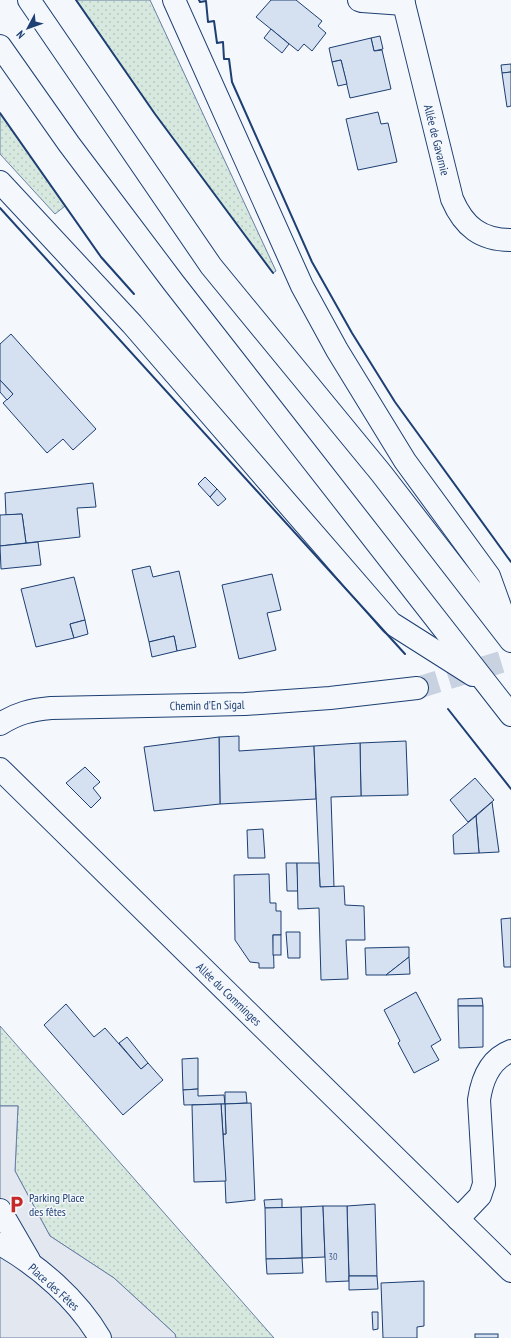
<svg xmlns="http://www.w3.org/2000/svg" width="511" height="1338" font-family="'PT Sans Narrow',sans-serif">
<defs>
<pattern id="grass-dots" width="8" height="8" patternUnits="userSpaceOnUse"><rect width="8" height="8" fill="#d7e8df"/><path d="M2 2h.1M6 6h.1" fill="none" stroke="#b8c8c3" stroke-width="1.8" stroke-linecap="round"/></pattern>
</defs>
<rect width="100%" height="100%" fill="#f4f7fb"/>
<g fill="url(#grass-dots)" stroke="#687fa3">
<path d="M76 0H150L276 271 273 273 155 114Z"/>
<path d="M0 113 65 206 55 214 0 154Z"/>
<path d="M0 1026 274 1338H176L175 1334 114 1278 50 1236 15 1171 18 1106H0Z"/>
</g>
<path fill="#e3e8f0" stroke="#687fa3" d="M0 1106H18L15 1171 50 1236 114 1278 175 1334 176 1338H0Z"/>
<g fill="#d5e0f0" stroke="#1d3f73">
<path d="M271 0H296L322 21 318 26 326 33 312 51 304 44 298 51 256 17Z"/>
<path d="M271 29 289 44 282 53 264 38Z"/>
<path d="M380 36 383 49 374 51 371 38Z"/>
<path d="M371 38 374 51 382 50 391 89 350 98 341 60 332 62 329 48Z"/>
<path d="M341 60 347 84 338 86 332 62Z"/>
<path d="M511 64V72L502 73 501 65Z"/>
<path d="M511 72V106L507 107 502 73Z"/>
<path d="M378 112 381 124 388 123 397 162 358 170 346 119Z"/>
<path d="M11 334 96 429 73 450 63 439 47 453 3 403 13 394 0 380V344Z"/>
<path d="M0 380 13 394 7 400 0 392Z"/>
<path d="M205 477 217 489 210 497 198 484Z"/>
<path d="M93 483 96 507 77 508 80 537 26 543 22 514 6 515 5 493Z"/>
<path d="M217 489 226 499 218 506 210 497Z"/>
<path d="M22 514 26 543 0 546V515Z"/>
<path d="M38 542 41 565 1 569 0 546Z"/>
<path d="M150 566 153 577 179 571 196 647 177 651 174 636 149 642 132 570Z"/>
<path d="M272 574 281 610 267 613 276 650 239 659 222 585Z"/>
<path d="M74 577 85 620 70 624 74 638 36 647 21 589Z"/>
<path d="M85 620 88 634 74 638 70 624Z"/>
<path d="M174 636 177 651 152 657 149 642Z"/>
<path d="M239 736V751L314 746 316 799 220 804 219 737Z"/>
<path d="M219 737 220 804 154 811 144 747Z"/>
<path d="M406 741 408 795 361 796 360 743Z"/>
<path d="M360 743 361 796 331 797 334 887H320L314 746Z"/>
<path d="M85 767 100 782 93 788 101 798 91 808 66 783Z"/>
<path d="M475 778 494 800 468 822 450 800Z"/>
<path d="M492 802 499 852 479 853 476 816Z"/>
<path d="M476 816 479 853 454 854 453 835Z"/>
<path d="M263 829 265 858H248L247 830Z"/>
<path d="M286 863H297L298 891H287Z"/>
<path d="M297 863H319L320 887 344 886 345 905 364 906 365 940H346L348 979 321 980 319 908 298 909Z"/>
<path d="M269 874 270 903H276V911H281V935H273L274 968H259V963L250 962 235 940 234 875Z"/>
<path d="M511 918V967H504L501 919Z"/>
<path d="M286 932H300V958H288Z"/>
<rect x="273" y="935" width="8" height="20"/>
<path d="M409 947V957L386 975H366L365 948Z"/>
<path d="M409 957 410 974 386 975Z"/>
<path d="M416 992 441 1040 431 1046 439 1060 414 1073 398 1043 400 1041 384 1010Z"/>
<path d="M482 998 483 1006H458V999Z"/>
<path d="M66 1004 94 1037 105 1028 141 1069 148 1063 163 1080 123 1115 44 1025Z"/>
<path d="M458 1006H483V1047L459 1048Z"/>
<path d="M127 1037 148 1063 141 1069 119 1043Z"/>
<path d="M198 1058V1089L183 1090 182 1059Z"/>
<path d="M198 1089V1096L224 1095 225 1104 184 1105 183 1090Z"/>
<path d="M225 1092H246L247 1103 225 1104Z"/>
<path d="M251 1103 255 1200 226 1203 223 1134H226L225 1104Z"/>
<path d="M221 1104H225L226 1134H223Z"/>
<path d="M221 1104 226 1181 194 1182 192 1105Z"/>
<path d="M282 1199V1208H265L264 1200Z"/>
<path d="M375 1204 377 1276H349L347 1206Z"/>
<path d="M323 1206 325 1257 302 1258 301 1207Z"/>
<path d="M323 1206H347L349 1281 326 1282Z"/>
<path d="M301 1207 302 1258 266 1259 265 1208Z"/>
<path d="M302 1258 303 1273 267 1274 266 1259Z"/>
<path d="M349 1276H377L378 1289 349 1290Z"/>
<path d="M424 1281V1326L417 1327V1338H383L381 1283Z"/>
<path d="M372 1312H378V1329L373 1330Z"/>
<rect x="475" y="1334" width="23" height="4"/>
</g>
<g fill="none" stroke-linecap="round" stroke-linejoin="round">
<path stroke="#c9d2e0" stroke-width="22" stroke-dasharray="22 11" stroke-linecap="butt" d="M417 688 511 659"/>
<defs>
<g id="minor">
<path d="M359 0 362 1 404 4"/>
<path d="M403 0 452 199C464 227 481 240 511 240"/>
<path d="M0 724C18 713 30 710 51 708L245 704 330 698 417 688"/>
<path d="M0 769 511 1271"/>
<path d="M0 1210 29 1260"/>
<path d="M458 1219 480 1196 484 1184 479 1100C482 1079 490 1059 511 1051"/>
<path d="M0 1244C39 1266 77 1299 100 1338"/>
</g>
<g id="highway">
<path d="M29 0 211 266 381 473 511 641"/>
<path d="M174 0 302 286 337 350 405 461 489 576 507 626"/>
<path d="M0 46 69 144 173 282 511 715"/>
<path d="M0 182 132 324 391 623 473 675"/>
</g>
</defs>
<use href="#minor" stroke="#1d3f73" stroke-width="24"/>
<use href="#highway" stroke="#1d3f73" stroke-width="24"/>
<use href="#minor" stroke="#f4f7fb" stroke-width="22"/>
<use href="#highway" stroke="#f4f7fb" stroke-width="22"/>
<g stroke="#1d3f73" stroke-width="2">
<path d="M76 0 155 114 273 273"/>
<path d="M199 0 200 2 206 1 208 22 214 21 217 43 223 42 224 59H229L232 82 312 262 352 333 395 402 511 562"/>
<path d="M0 113 101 257 134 294"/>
<path d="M0 208 405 654"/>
<path d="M448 709 511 789"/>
</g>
</g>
<defs>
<symbol id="parking-bare" viewBox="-9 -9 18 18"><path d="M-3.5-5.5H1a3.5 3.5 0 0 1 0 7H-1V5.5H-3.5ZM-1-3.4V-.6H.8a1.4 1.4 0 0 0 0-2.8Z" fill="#c62828" stroke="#f4f7fb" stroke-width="2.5" paint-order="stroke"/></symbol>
</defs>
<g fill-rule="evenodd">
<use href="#parking-bare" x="4" y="1192" width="25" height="25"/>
</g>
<g text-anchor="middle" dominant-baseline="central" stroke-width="3" stroke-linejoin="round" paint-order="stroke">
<g font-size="10" fill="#4b6792">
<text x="333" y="1256">30</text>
</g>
<g font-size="12" fill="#1d3f73" stroke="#f4f7fb">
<text transform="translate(437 140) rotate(76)">Allée de Gavarnie</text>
<text transform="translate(207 705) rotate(-1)">Chemin d'En Sigal</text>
<text transform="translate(229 994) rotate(44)">Allée du Comminges</text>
<text transform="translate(54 1287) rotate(42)">Place des Fêtes</text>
</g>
<g font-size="12" fill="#1d3f73" stroke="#f4f7fb" text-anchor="start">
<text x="29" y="1197">Parking Place<tspan x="29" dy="14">des fêtes</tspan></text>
</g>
</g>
<g transform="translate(28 28) rotate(229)" stroke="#f4f7fb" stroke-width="3" paint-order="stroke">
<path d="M0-3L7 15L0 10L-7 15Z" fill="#1d3f73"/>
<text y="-6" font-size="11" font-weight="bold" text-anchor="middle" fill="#1d3f73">N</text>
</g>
</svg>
